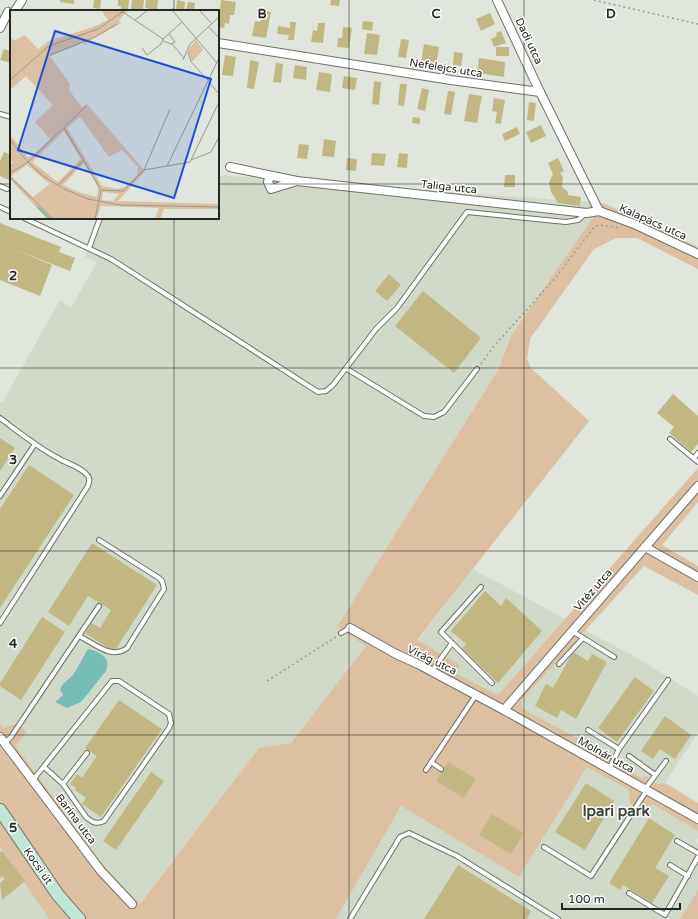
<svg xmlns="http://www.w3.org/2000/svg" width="698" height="919" font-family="'Varela Round',sans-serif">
<rect width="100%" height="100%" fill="#e0e6db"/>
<g fill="#d1dac8">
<path d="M218 175 603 203 512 334 498 370 338 627 366 646 291 744 259 748 140 904 116 880 92 850 16 746 27 732 3 728 0 723V402L2 403 60 300 71 308 97 262 85 257 102 218H218Z"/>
<path d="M473 569 565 619 498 695 455 673 460 665 417 641Z"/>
<path d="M584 630 634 656 698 696V732L665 783 658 784 645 776 641 778 604 752 523 709 521 701Z"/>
<path d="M587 767 629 790 645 812 651 804 698 831V838L696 842 698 844V890L680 919H336L401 806 519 877Z"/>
<path d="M0 847 49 919H0Z"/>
</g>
<g fill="#ddc0a2">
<path d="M603 203 698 247V269L637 238H616L594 249 530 339 527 359 531 368 589 421 417 640 460 665 455 673 498 695 698 468V502L662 545 698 566V595L644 566 521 701 523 709 604 752 641 778 645 776 658 784 665 783 698 803V831L652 804 645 813 630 803 629 790 587 767 519 877 401 806 336 919H49L0 847V723L3 728 16 724 27 732 16 746 92 850 116 880 140 904 259 748 291 743 366 646 337 627 498 370 512 334Z"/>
<path d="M698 890V919H680Z"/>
</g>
<path fill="#76bdb7" d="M88 649C99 651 112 658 106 671L81 702 67 708 55 702 63 695 60 690 62 685 73 675Z"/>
<g fill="#c2b782">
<path d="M60 0H74V4L60 2Z"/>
<path d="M94 0H101L100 9 93 8Z"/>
<path d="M118 0H129L128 11H121V6H118Z"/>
<path d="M132 0H144L143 11H131Z"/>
<path d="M146 0H158L157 11H148V8H145Z"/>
<path d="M177 0 185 2 184 11H172V8L176 9Z"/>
<path d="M221 0 236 2 234 15H230L229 24 225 23 224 28 218 27Z"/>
<path d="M331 0H340L339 6 330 5Z"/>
<path d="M188 2 195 3 194 11H186Z"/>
<path d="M262 10 271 12 266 38 252 36 255 21 260 22Z"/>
<path d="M490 13 495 24 481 31 476 19Z"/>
<path d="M363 21 373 22 372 31 362 29Z"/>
<path d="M290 22H296L294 40H288L289 35 277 34 278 26 290 28Z"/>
<path d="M318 23H325L323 43 311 42 313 30 317 31Z"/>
<path d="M343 27 352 28 349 48 337 47 338 38H342Z"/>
<path d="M501 31 506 43 494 47 491 39 497 36 496 33Z"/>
<path d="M367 33 380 35 377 55 364 54Z"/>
<path d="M401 39 409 40 406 58 398 57Z"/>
<path d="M424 44 439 47 436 65 421 63Z"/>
<rect x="496" y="47" width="13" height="9"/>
<path d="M4 49 11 51V63L0 60Z"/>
<path d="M454 52 463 53 461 66 453 65Z"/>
<path d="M225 55 236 57 233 76 222 75Z"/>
<path d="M479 58 505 62 504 77 477 73Z"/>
<path d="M250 60 259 62 254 89 247 88Z"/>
<path d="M276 63 283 64 281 83 273 82Z"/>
<path d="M295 65 307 67 306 80 293 78Z"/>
<path d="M319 72 332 74 330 92 316 90Z"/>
<path d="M344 76 357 78 355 90 342 88Z"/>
<path d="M374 81 381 82 379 105 372 104Z"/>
<path d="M400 84H407L404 106 398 105Z"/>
<path d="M422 88 429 90 425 111 417 109Z"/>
<path d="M448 91 455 92 451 115 444 114Z"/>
<path d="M469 94 482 96 477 123 464 121Z"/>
<path d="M494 98 505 100 501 124 495 123 497 112 492 111Z"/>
<path d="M529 102 536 103 534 121 527 120Z"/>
<path d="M413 117 420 118V124L412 123Z"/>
<path d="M541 125 546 136 531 143 526 132Z"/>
<path d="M517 127 520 134 505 141 502 134Z"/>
<path d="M324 139 336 141 334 157 322 156Z"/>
<path d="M299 144 309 145 307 159 297 158Z"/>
<path d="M4 152 11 155V181L0 176V161Z"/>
<path d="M372 153 386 154 384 166 371 165Z"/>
<path d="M399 153 408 154 407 168 397 167Z"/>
<path d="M347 158 357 159 356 171 346 170Z"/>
<path d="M558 158 564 171 560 173 563 177 562 187 568 192V195L581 197 580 206 558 203 551 192 549 183 553 174 548 163Z"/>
<path d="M505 175H515V187H504Z"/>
<path d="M0 223 61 247 59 252 75 258 70 271 11 248 52 265 40 296 0 280Z"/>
<path d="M389 274 401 285 387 301 375 291Z"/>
<path d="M423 291 481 338 454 373 395 326Z"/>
<path d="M673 394 698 416V444L691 452 669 433 674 427 657 413Z"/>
<path d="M0 438 15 448 0 471Z"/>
<path d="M29 465 74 495 0 608V509Z"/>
<path d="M92 543 157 585 114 652 85 633 92 623 100 628 111 610 88 596 69 626 48 612Z"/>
<path d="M485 591 501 606 506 598 542 631 498 683 462 649 466 644 451 631Z"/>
<path d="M42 617 65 632 21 700 0 686V683Z"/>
<path d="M573 652 588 661 592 654 607 662 576 719 561 710 557 718 535 706 546 684 553 688Z"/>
<path d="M635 677 654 691 617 742 598 728Z"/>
<path d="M119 700 162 729 101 817 82 804 86 798 75 790 76 788 70 784 77 774 82 778 97 756 85 748Z"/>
<path d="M665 716 691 735 675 759 660 749 653 759 641 751Z"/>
<path d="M448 762 476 779 464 798 436 781Z"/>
<path d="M151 772 164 781 116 850 103 841Z"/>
<path d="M586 783 614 801 585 850 555 832Z"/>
<path d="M492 814 524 833 511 854 479 835Z"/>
<path d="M649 818 675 835 655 868 669 876 652 903 623 885 620 890 609 883Z"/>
<path d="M2 851 25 881 2 900 0 883 5 879 2 876 0 878V852Z"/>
<path d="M458 865 531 911 527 919H424Z"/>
</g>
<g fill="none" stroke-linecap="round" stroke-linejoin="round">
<defs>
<g id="lane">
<path d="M0 114 11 117"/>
<path d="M0 186 7 189"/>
<path d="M0 207 11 212"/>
<path d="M24 218 111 259 318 392 326 391 333 385 376 329 397 308 467 212 566 222 578 220 585 214"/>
<path d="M89 248 100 218"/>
<path d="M347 369 424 416 434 417 444 412 477 369"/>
<path d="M0 418C19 432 37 447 58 458 67 464 80 466 87 475 91 478 89 482 88 486L0 623"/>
<path d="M670 439 698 462"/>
<path d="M694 458 698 453"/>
<path d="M0 496 35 444"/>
<path d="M481 587 441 632 492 683"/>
<path d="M572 631 614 657"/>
<path d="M341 633 350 628"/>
<path d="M79 636C94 643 111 660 127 648L164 589 162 581 159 578 99 540"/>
<path d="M559 664 583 638"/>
<path d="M432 671 452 643"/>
<path d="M588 730 619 749"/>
<path d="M5 743 11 737 99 606"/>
<path d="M629 756 654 774"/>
<path d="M431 762 441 769"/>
<path d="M609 769 619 749 668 680"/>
<path d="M426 770 476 695"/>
<path d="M33 780 112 681H119L169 714 171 723 169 728 104 821C96 825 92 822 86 817L63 784 44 767"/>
<path d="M63 784 87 753"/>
<path d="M645 789 666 761"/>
<path d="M677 841 698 853"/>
<path d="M544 847 591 876 647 790"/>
<path d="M670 865 688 876"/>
<path d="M629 893 665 915 698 857"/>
<path d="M350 919 400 837 409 833 457 856 558 919"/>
</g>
<g id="street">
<path d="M497 0 540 92"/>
<path d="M15 11 22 0"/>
<path d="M0 28 8 12"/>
<path d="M218 43 451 80 540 92 599 211"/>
<path d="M230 167 297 181 587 213 599 211 634 224 698 254"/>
<path d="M273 176 269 178 268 182 271 189 297 181"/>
<path d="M645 547 698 577"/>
<path d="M350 628 396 654 418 664 504 710 698 819"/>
<path d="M504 710 698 486"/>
<path d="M0 737 101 871 132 904"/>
</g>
<path id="secondary" d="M0 810 58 895 79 919"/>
</defs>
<use href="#lane" stroke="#6d7268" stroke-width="6"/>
<use href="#street" stroke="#6d7268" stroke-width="10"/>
<use href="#secondary" stroke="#6d7268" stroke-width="14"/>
<g stroke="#979b93" stroke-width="1.5" stroke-dasharray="2 3" stroke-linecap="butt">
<path d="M594 0 698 24"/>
<path d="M481 364 494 346 557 276 594 227 599 225 621 228"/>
<path d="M267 681 336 637"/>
</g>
<use href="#lane" stroke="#fff" stroke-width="4"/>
<use href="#street" stroke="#fff" stroke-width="8"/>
<use href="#secondary" stroke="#c2e6d5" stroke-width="12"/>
</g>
<path fill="none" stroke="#252723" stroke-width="1" stroke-opacity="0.55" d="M174 0V11M349 0V919M524 0V919M0 184H11M218 184H698M174 218V919M0 368H698M0 551H698M0 735H698"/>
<g text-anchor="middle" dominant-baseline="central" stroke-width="3" stroke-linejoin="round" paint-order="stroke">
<g font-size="11" fill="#252723" stroke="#fff">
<text transform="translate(529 41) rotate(65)">Dadi utca</text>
<text transform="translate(446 68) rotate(9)">Nefelejcs utca</text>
<text transform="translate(449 187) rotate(6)">Taliga utca</text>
<text transform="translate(653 222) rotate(24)">Kalapács utca</text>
<text transform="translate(593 590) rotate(-49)">Vitéz utca</text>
<text transform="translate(432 660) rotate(26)">Virág utca</text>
<text transform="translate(606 755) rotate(29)">Molnár utca</text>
<text transform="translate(76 819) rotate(53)">Barina utca</text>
<text transform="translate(38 866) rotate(55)">Kocsi út</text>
</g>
<g font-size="15" font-weight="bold" fill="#3e4239" stroke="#fff">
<text x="616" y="811">Ipari park</text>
</g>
</g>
<g transform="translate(10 10)">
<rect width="209" height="209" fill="#e0e6db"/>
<path d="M91 0 117 1 109 10 111 13 77 32 75 36 73 33 40 46 60 74 59 80 72 97 77 94 135 161 108 191 209 194V199H154L150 209H145L149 198 91 196 87 209H37L0 169V155L3 153 0 149V125L18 147 23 145 40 129 25 112 43 95 16 66 0 80V26L4 31 15 25 28 39 39 31 83 17 98 10ZM70 107 99 147 112 140 128 157 127 165 115 177 107 179 92 176 57 118ZM54 121 71 149 48 172 22 152ZM74 153 88 177 87 187 68 182 53 175ZM17 155 40 174 23 187 1 166ZM93 182 109 184 103 191 92 190ZM186 30 193 40 182 52 178 40Z" fill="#ddc0a2" fill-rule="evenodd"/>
<path fill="none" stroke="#76bdb7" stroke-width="2" d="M28 197 40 209"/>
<path fill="none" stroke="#959a91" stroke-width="1" d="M110 0 153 29 172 12M162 0 207 53M189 0 202 14M125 10 138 0M199 17 209 28M153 31 161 34 165 32 159 24M162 34 174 48M132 38 137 45 151 34 153 29M178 42 181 52 198 70M40 45 85 27 107 14M173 50 180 34 209 7M0 70 39 36 88 19 115 0M198 71 209 84M54 118 91 180M0 130 18 152 33 166 54 179 78 189 110 195 209 197M181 150 201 142 209 127M157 156 180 152 209 92M134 160 157 156 209 48M0 163 18 152 76 96M0 167 43 209M48 175 74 150M85 209 91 180 113 181 134 160 160 99"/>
<path fill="#1d4ed8" fill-opacity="0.15" stroke="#1d4ed8" stroke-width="2" d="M45 21 201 69 164 188 8 140Z"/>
<rect width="209" height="209" fill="none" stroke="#252723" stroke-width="2"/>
</g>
<g font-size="13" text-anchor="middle" font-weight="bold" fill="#252723" stroke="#fff" stroke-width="3" stroke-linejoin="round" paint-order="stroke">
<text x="262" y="18">B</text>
<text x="436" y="18">C</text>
<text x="611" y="18">D</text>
<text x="13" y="280">2</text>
<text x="13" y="464">3</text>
<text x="13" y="648">4</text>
<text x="13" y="832">5</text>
</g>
<path d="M562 903v6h118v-6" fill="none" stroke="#252723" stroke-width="2"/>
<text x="568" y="903" font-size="12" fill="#252723" stroke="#ffffff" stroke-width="3" paint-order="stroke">100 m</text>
</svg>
